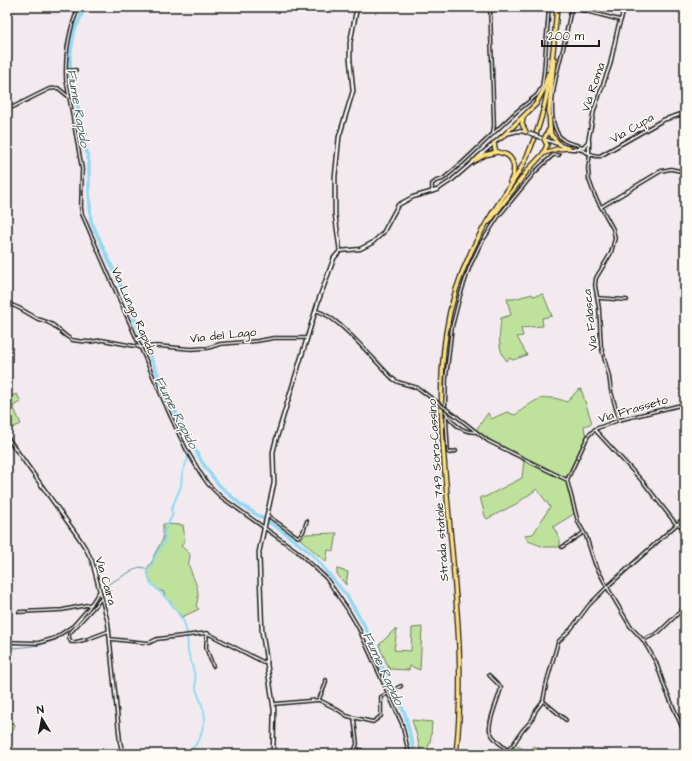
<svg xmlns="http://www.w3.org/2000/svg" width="692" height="761" font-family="'Architects Daughter',sans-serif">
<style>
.green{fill:#bee19b;stroke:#6d7e5c}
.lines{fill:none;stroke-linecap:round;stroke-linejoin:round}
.stream{stroke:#638d9e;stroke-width:1}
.canal{stroke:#92d9f4;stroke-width:2}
.river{stroke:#92d9f4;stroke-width:3.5}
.minor-casing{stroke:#1c1c1c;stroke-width:4.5}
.tertiary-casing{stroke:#1c1c1c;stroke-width:5}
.secondary-casing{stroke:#1c1c1c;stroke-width:5.5}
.trunk-casing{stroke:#1c1c1c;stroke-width:6}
.minor{stroke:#fdfcf7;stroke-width:1.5}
.tertiary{stroke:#fdfcf7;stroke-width:2}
.secondary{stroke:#fdfcf7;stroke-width:2.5}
.trunk{stroke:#fde080;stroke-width:3.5}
.minor-bridge-casing{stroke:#1c1c1c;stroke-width:4.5;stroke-linecap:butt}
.tertiary-bridge-casing{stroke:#1c1c1c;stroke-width:5;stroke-linecap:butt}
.minor-bridge{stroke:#fdfcf7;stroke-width:1.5}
.tertiary-bridge{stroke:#fdfcf7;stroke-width:2}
.labels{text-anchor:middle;stroke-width:3;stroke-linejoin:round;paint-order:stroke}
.street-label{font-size:12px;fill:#1c1c1c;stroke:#fdfcf7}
.water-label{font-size:13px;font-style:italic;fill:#455e68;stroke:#fdfcf7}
</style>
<rect width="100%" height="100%" fill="#f2eaef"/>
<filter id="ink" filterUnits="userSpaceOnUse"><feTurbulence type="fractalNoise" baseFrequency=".025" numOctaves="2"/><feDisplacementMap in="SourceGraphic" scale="8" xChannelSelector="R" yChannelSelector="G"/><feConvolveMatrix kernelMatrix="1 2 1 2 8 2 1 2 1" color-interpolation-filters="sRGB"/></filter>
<g filter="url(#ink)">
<g class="green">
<path d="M532 294 533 296 543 294 552 316 542 318 543 326 521 328 523 336 517 337 527 355 513 360 509 358 507 361C496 349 500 332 501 318L511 315 507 299H514Z"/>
<path d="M581 389 592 423 584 426 585 433 588 434 567 478H565C535 464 503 450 476 430L488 413 491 419 507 412 515 415C534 401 542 392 567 402L578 390Z"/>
<polygon points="17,394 21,402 13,406 21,424 7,430 7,398"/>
<polygon points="524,460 566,480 574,514 553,527 560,539 560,547 544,547 528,541 525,535 533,534 550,507 537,489 516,504 487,519 485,516 480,497 485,497 522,478"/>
<path d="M163 524 183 525 185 540 181 546C184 549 190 552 190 556 190 559 188 562 189 565 193 581 202 588 196 606L199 609 182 617 165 597 164 592C152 589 149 580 147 569L153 560 154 555 163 539Z"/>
<polygon points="337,533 334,551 328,550 326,562 300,539 306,534"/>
<polygon points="337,569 348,572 346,585 337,574"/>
<polygon points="422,627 420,670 410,666 409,670 389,669 379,645 394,630 397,630 394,650 411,651 412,628"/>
<polygon points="7,715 15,725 7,746"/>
<path d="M412 720 432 722C431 733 432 746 423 754H421L417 736Z"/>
<polygon points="516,745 530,753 534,746 543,750 542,754 513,754 510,753 509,751"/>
</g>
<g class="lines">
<g class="stream">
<polyline points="7,646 15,648 41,645 58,639 80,621 110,583 139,567 145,568 147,571"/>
<polyline points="7,654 8,651"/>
</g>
<polyline class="canal" points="189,754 200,738 205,718 204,711 196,689 195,676 188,651 187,632 184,622 171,603 150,582 147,571 153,563 155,556 164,543 165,537 164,532 173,514 171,510 181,486 182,474 188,458 191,442"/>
<polyline class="river" points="85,7 74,32 70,57 71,80 76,99 89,163 89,192 91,221 119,282 162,384 169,395 178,418 203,464 218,484 240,504 281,530 312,554 347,596 363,623 380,659 384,672 405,714 415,754"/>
<defs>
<g id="minor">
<path d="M79 7C68 31 65 53 66 79L82 169 81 207 82 214 170 415 186 449 201 474 208 484 221 497 297 551 326 578 348 610 358 627 402 724 409 754"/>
<polyline points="490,7 494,125 493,133"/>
<polyline points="66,71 76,70"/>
<polyline points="7,110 49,89 58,88 69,97"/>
<path d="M583 147C576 143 567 145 561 138 543 118 557 72 563 49 566 36 568 23 571 10L574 8 620 20"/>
<polyline points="590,154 588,168 589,180 595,196 613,229 615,238 611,253 596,278 595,285 599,308 601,346 609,376 611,391 619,420"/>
<polyline points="432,192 432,184 436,181 443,179 463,162 516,112 537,95 542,87 544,71 549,7"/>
<polyline points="601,207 661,171 671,169 685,172"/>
<polyline points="598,298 627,300"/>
<polyline points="7,303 19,308 38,319 47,322 53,325 66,336 72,340 79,341 89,342 102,340 140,347 158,346 191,349 208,348 220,344 257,341 274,338 306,338"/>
<path d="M316 311C337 314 376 363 393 379L398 382 418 388 430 397"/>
<polyline points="447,415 446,417 448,452 450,453 456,451"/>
<polyline points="456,416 488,441 567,480 578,522 586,536 595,564 607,587 589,605 571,629 558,642 547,681 543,701 536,710 532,720 522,731 513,745 503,754"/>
<polyline points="595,430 644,483 676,524 685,527"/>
<path d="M476 432C462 433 451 422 445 411L446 379 452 327 460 296 470 266 480 245 498 217 534 173 553 155H559"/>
<polyline points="567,480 588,436 595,429 619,420 685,404"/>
<polyline points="268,516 298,537 303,532 307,521"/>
<polyline points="685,517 607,587 630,626 643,640 656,662 665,688 685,734"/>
<polyline points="562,547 583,533"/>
<polyline points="101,599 69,634 69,638 71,642 76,642 88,639 109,631"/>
<polyline points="19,612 62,610 92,604"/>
<polyline points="207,633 206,648 213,666"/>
<polyline points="110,639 149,643 157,639 207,633 263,662 267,662"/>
<polyline points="643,640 658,633 685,607"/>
<polyline points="7,642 38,643 55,638 74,625 88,609 99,592"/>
<path d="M489 675 500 686 501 688C499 697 487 724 490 731 492 739 502 745 507 750"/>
<path d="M319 700C320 694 327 685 326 680"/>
<polyline points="543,701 566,720"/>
<polyline points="274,704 319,700 335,708 347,716 373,722 381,716 381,697 401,686"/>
<polyline points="355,749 361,750 362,754"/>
<polyline points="601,752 603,754"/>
<polyline points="353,754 357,744 354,718"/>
</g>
<g id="tertiary">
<polyline points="506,134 518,131 526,132"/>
<polyline points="544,139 571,149 577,149 583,147 588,142 594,110 610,65 618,28 625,7"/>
<path d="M578 149C586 150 591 157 600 156L663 120 685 113"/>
<polyline points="589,153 589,140"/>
<polyline points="477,158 501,137"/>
<polyline points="340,251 360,249 372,243 383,233 398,205 413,197 437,190 452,180 474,161"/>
<polyline points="7,437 79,538 86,549 92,561 108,623 120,742 123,754"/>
</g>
<polyline id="secondary" points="273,754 274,710 262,631 259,552 274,483 273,452 276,440 319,299 334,258 340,251 335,214 335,177 339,137 353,91 350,59 350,43 357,7"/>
<g id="trunk">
<polyline points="523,118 522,124 526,132"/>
<polyline points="550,128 551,135 559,144"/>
<polyline points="501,138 536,104 544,89 548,74"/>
<path d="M494 143 495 150C498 153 503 153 507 155 516 161 515 174 510 182"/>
<polyline points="544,153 557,149 569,148"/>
<polyline points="474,161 485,155 497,152"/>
<polyline points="489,222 528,170 543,154 547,145 544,139 550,128 549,110 554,59"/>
<path d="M456 754C466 668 454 581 447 495 442 441 438 387 446 333 452 291 468 253 490 217 504 194 521 173 531 147 550 103 553 55 557 7"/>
</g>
</defs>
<use href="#minor" class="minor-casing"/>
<use href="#tertiary" class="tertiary-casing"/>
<use href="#secondary" class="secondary-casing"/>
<use href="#trunk" class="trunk-casing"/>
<use href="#minor" class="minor"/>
<use href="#tertiary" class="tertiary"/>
<use href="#secondary" class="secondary"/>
<use href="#trunk" class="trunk"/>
<defs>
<polyline id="minor-bridge" points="430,397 456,416"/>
<polyline id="tertiary-bridge" points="529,133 541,138"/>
</defs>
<use href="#minor-bridge" class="minor-bridge-casing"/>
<use href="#tertiary-bridge" class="tertiary-bridge-casing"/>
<use href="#minor-bridge" class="minor-bridge"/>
<use href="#tertiary-bridge" class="tertiary-bridge"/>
</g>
</g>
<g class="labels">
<g class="street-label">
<text transform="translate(593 87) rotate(-71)" y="4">Via Roma</text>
<text transform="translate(632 128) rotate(-30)" y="4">Via Cupa</text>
<text transform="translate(134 311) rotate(66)" y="4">Via Lungo Rapido</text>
<text transform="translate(590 320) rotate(-96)" y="4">Via Falasca</text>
<text transform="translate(223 335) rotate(-6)" y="4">Via del Lago</text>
<text transform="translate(633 409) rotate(-16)" y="4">Via Frasseto</text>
<text transform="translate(438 490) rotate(-94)" y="4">Strada statale 749 Sora-Cassino</text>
<text transform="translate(106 581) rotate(74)" y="4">Via Caira</text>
</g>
<g class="water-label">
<text transform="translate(79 108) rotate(80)" y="5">Fiume Rapido</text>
<text transform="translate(177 412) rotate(63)" y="5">Fiume Rapido</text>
<text transform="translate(384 668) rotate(65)" y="5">Fiume Rapido</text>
</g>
</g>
<rect width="692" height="761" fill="none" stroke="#fdfcf7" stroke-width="24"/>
<rect x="12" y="12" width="668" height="737" fill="none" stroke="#1c1c1c" stroke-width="1.5" filter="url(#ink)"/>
<g transform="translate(42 719) rotate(350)" stroke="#fdfcf7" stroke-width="3" paint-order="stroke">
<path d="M0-3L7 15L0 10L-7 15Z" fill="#1c1c1c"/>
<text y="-6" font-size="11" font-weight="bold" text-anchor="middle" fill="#1c1c1c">N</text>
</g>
<path d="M542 40v6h57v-6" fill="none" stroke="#1c1c1c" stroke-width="2"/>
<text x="548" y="40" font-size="12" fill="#1c1c1c" stroke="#fdfcf7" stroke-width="3" paint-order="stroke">200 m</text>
</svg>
